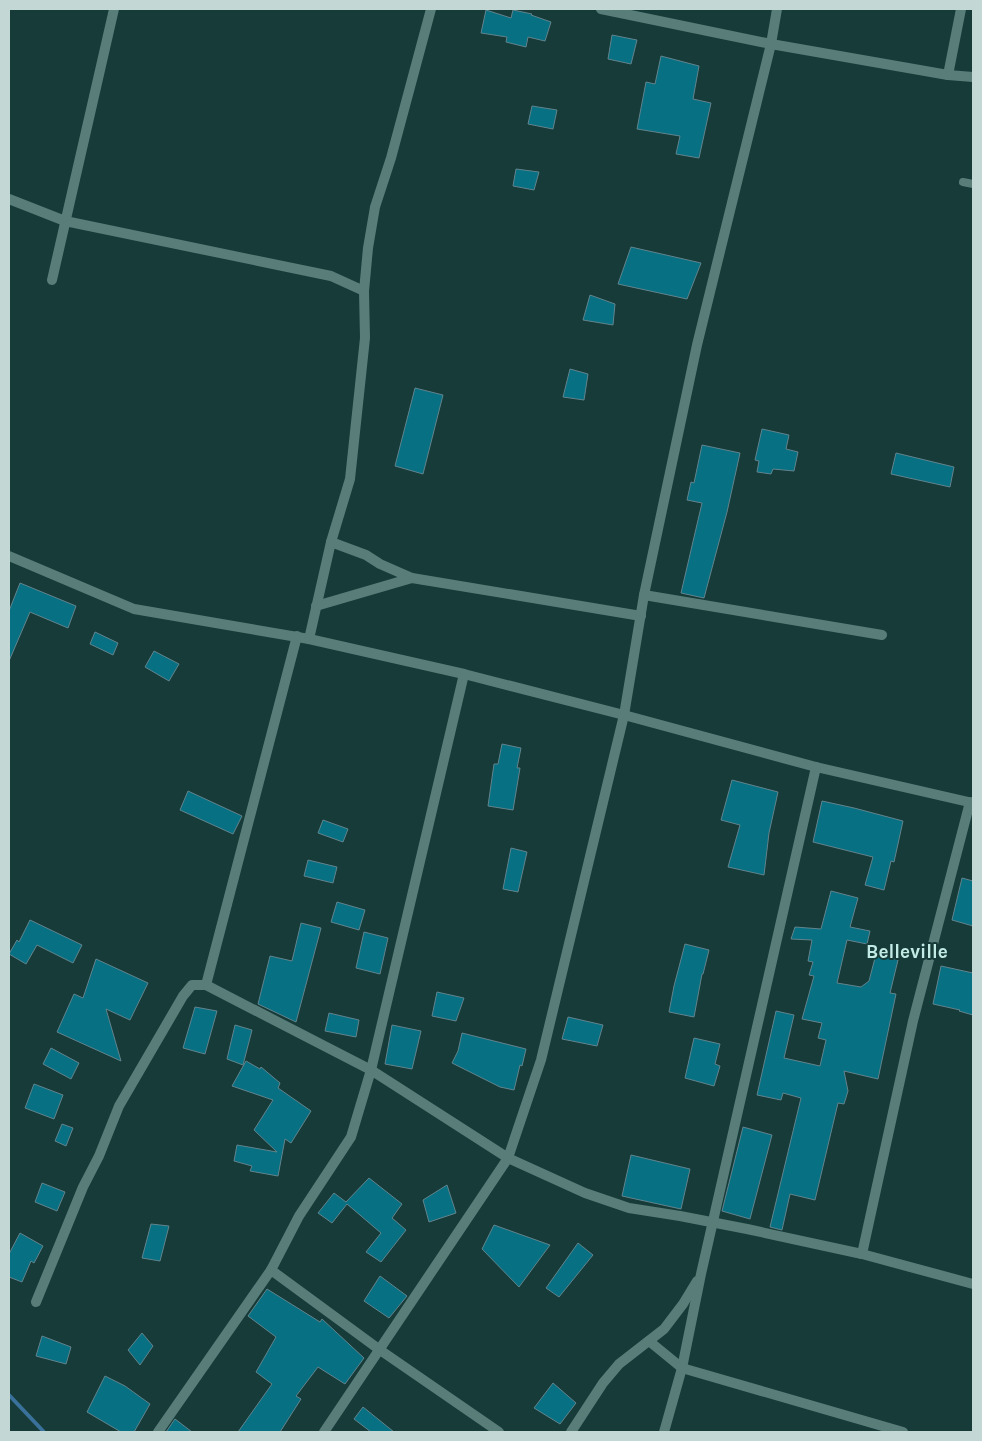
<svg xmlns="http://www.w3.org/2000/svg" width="982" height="1441" font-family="Karla,sans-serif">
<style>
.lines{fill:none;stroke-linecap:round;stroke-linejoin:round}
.stream{stroke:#39719a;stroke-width:4}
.building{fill:#077083;stroke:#61848d}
.lane{stroke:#597e7a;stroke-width:8}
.street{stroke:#597e7a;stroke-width:10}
.labels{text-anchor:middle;stroke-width:4;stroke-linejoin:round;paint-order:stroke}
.neighbourhood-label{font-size:19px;font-weight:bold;fill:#c3ebe6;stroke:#173b38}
</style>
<rect width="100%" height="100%" fill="#173b38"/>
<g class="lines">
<polyline class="stream" points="9,1395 44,1432"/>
</g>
<g class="building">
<polygon points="486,10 511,18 513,10 532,14 531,15 551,22 545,41 528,37 526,47 506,42 507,37 481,33"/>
<polygon points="612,35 637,40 631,64 608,59"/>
<polygon points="661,56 699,66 693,99 711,103 699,158 676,154 680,136 637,129 646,82 655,84"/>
<polygon points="532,106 557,110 553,129 528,124"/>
<polygon points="516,169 539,172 534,190 513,186"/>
<polygon points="631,247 701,263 687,299 618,284"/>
<polygon points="590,295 615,304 613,325 583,320"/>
<polygon points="570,369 588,374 584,400 563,397"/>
<polygon points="415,388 443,395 423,474 395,466"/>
<polygon points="762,429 789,435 786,449 798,452 794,471 773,469 771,474 757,472 759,461 755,460"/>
<polygon points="702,445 740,453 727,512 704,598 681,593 702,503 687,500 691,482 694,483"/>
<polygon points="896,453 954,467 950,487 891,474"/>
<polygon points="20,583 76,606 68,628 30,612 9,661 9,611"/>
<polygon points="95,632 118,643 113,655 90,644"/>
<polygon points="154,651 179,664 169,681 145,667"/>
<polygon points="502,744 521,748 517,768 520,768 513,810 488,806 494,764 498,764"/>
<polygon points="732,780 778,792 769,833 764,875 728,867 740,825 721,820"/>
<polygon points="188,791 242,816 233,834 180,810"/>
<polygon points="822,801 854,808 903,821 894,862 891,861 884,890 865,885 873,857 813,842"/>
<polygon points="323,820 348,829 343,842 318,833"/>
<polygon points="511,848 527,852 518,892 503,889"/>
<polygon points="308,860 337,867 333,883 304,876"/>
<polygon points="962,878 973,881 973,926 952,920"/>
<polygon points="831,891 858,898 850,927 870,931 867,944 847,940 837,983 861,987 869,981 876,954 898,960 890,993 896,994 878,1079 844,1071 848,1091 844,1104 838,1103 815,1200 790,1194 782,1230 770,1227 801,1098 783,1093 781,1100 757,1095 776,1011 794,1015 784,1058 820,1066 826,1040 818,1038 822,1023 802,1019 814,976 809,975 813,962 808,961 812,940 791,939 795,927 821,929"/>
<polygon points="337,902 365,910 359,930 331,922"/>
<polygon points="30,920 82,945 73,963 37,945 26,964 9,954 17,940 19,942"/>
<polygon points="301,923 321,928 296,1022 258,1004 270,956 292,961"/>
<polygon points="364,932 388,938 380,974 356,968"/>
<polygon points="685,944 709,950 703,974 702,974 694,1017 669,1012 674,986"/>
<polygon points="96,959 148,983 130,1020 106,1009 121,1061 57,1032 74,994 83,998"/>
<polygon points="941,966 973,973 973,1015 959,1011 960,1010 933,1004"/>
<polygon points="437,992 464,998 456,1021 432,1016"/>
<polygon points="195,1007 217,1011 205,1054 183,1048"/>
<polygon points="329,1013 359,1020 356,1037 325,1031"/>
<polygon points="568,1017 603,1025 597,1046 562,1039"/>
<polygon points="235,1025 252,1030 243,1065 227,1059"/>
<polygon points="392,1025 421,1031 412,1069 385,1064"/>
<polygon points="462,1033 526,1049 522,1066 520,1065 514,1090 500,1087 452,1063 458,1051"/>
<polygon points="694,1038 720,1044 715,1064 720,1066 714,1086 685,1078"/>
<polygon points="51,1048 79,1063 71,1079 43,1064"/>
<polygon points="246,1061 260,1069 261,1067 280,1083 278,1088 311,1111 291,1143 285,1139 278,1176 250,1171 252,1166 234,1161 237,1145 277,1152 254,1130 273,1100 232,1086"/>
<polygon points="34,1084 63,1095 54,1119 25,1108"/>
<polygon points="62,1124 73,1128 66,1146 55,1141"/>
<polygon points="743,1127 772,1135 750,1219 722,1211"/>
<polygon points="631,1155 690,1169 681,1209 622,1196"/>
<polygon points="369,1178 402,1204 392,1218 406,1230 381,1262 366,1252 381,1233 347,1204 332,1223 318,1213 334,1193 346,1202"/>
<polygon points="42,1183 65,1192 57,1211 35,1202"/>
<polygon points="447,1185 456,1213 429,1222 423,1200"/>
<polygon points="151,1224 169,1226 160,1261 142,1258"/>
<polygon points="494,1225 550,1245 519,1287 482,1249"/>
<polygon points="20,1233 43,1246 34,1263 31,1261 22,1282 9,1277 9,1254"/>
<polygon points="578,1243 593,1255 559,1297 546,1288"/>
<polygon points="380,1276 407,1296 389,1318 364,1301"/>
<polygon points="267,1289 320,1322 322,1319 364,1358 345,1384 318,1367 296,1396 301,1399 280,1432 238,1432 272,1384 256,1372 276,1337 248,1316"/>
<polygon points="142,1333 153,1346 140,1365 128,1350"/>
<polygon points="42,1336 71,1347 66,1364 36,1356"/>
<polygon points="105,1376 125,1386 150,1404 134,1432 121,1432 87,1412"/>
<polygon points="553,1383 576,1403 560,1424 534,1408"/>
<polygon points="363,1407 394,1432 371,1432 354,1419"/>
<polygon points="175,1419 192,1432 166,1432"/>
</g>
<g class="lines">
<polyline class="lane" points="963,182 973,184"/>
<g class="street">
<polyline points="601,9 771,44 948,75 973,77"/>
<polyline points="948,75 961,9"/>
<polyline points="9,199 65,221 331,276 364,291"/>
<polyline points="52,280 114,9"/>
<polyline points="331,542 366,555 380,564 412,578"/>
<polyline points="9,556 134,609 309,639 464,674 624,715 816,767 973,803"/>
<polyline points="644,595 882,635"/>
<polyline points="316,606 412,578 641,616"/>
<polyline points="309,639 331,542 350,479 365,338 364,291 368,248 375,207 391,158 431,9"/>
<polyline points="206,985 297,636"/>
<polyline points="862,1254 913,1021 970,802"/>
<polyline points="271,1270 299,1216 351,1137 371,1070 464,674"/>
<polyline points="36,1302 83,1187 99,1156 119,1106 183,996 192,985 206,985 371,1070 508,1158 585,1193 629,1208 680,1216 747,1229 862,1254 973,1284"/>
<polyline points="649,1341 682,1368 903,1432"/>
<polyline points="158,1432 271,1270 380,1350 499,1432"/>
<polyline points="324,1432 508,1158 541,1060 624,715 644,595 697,345 771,44 777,9"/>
<polyline points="571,1432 603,1383 619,1364 664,1329 683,1304 697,1281"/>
<polyline points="664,1432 682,1368 701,1274 816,767"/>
</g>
</g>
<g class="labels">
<g class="neighbourhood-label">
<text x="907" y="958">Belleville</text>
</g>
</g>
<rect width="982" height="1441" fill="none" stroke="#c3d7d5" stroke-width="20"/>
</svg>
